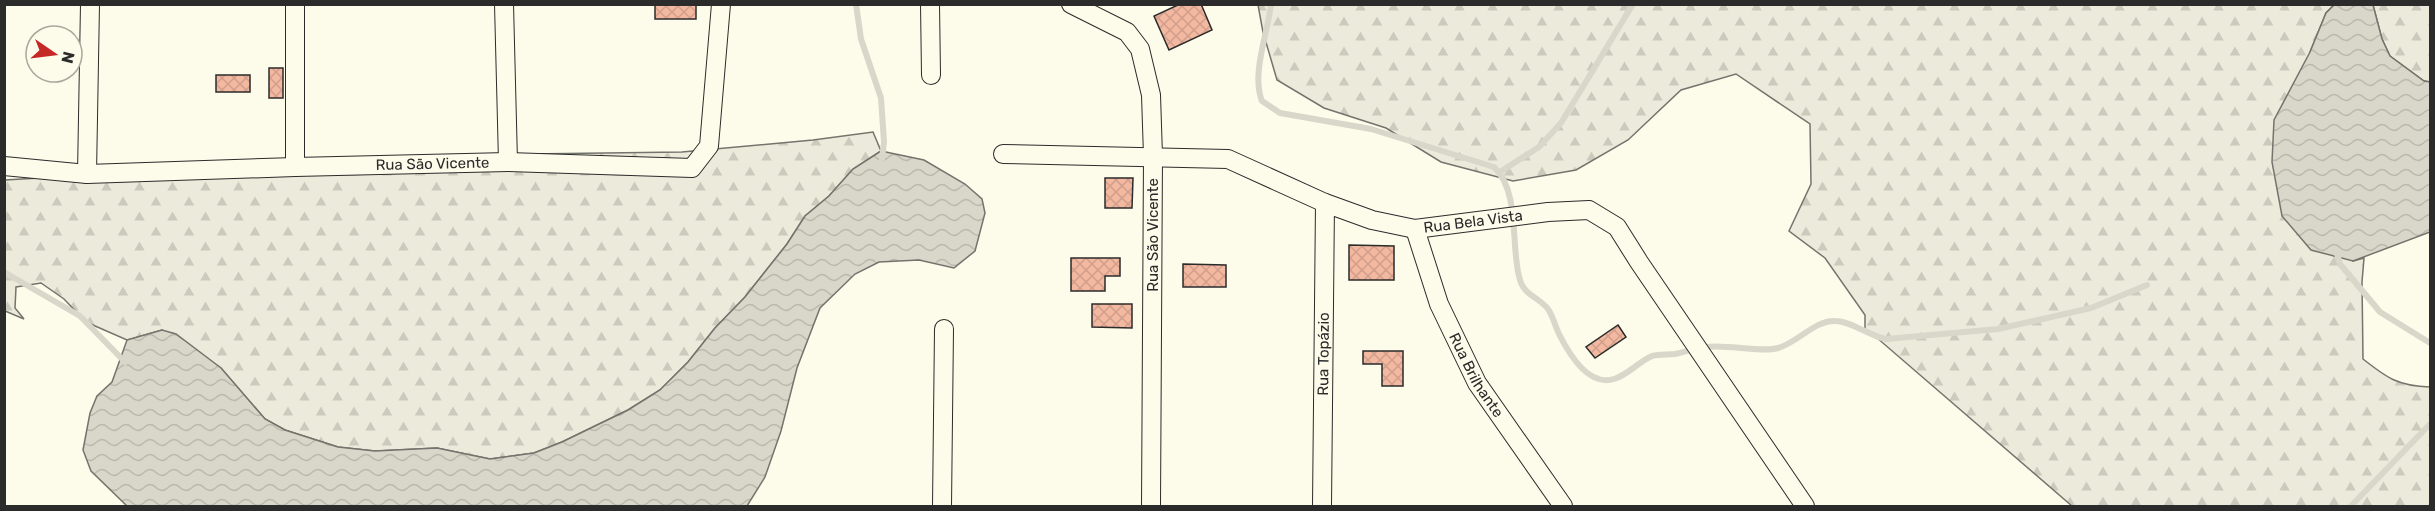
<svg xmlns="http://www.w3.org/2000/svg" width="2435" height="511" font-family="Rubik,sans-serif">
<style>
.forest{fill:url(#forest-firs);stroke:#74746e;stroke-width:1.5}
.water{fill:url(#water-waves);stroke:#74746e;stroke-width:1.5}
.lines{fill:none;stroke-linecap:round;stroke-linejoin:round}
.stream{stroke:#d8d7c9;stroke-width:6}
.building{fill:url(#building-cross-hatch);stroke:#2b2b2b;stroke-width:1.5}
.minor-casing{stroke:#2b2b2b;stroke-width:20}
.minor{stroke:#fdfbea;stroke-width:18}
.labels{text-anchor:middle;stroke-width:4.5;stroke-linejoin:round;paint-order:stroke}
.street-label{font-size:15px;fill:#2b2b2b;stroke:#fdfbea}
</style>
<defs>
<pattern id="forest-firs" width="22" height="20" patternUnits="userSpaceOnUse" patternTransform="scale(1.5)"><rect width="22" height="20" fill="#ecebdb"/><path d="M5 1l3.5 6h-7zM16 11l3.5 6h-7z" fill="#cbcabc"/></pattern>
<pattern id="water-waves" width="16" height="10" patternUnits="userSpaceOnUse" patternTransform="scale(1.5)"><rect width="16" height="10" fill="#d8d7c9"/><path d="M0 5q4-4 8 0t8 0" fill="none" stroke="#bab9ad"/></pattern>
<pattern id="building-cross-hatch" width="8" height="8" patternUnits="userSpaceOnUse" patternTransform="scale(1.5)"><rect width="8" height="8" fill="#f2b8a0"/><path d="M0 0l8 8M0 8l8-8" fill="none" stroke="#d09e8a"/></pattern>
</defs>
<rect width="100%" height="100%" fill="#fdfbea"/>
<g class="forest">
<path d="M1258 5H2334L2326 13 2310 52 2353 261 2364 258 2362 282 2363 359C2387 378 2398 386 2430 387V506H2072L1876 337 1865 331V315L1825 258 1789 231 1811 184 1810 124 1736 74 1681 90 1628 140 1576 170 1513 181 1441 162 1386 128 1324 108 1277 80 1263 32Z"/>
<polygon points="2373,5 2430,5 2430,82 2424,81 2390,56 2382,39"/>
<polygon points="873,132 881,151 853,169 829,196 805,216 787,244 745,297 715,328 688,362 660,390 628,410 562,442 534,453 490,459 437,448 375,451 338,447 285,430 265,419 221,368 162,330 127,340 86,322 64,299 41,283 16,287 15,308 24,319 5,311 5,180 438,155 682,152 813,140"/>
</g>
<g class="water">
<polygon points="2334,5 2373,5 2382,39 2390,56 2424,81 2430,82 2430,232 2353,261 2311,250 2282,216 2272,162 2274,120 2310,52 2326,13"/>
<polygon points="881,151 924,160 965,184 982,199 985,213 975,251 954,268 919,260 879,262 855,274 820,308 797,368 781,431 765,477 747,506 127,506 91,471 83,450 90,413 97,396 112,382 127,340 162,330 176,334 221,368 265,419 285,430 338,447 375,451 437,448 490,459 534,453 562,442 628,410 660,390 688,362 715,328 745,297 787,244 805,216 829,196 853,169"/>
</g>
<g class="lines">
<g class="stream">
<polyline points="856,4 861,39 881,98 884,142 882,159"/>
<path d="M1271 4C1268 33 1251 74 1262 101L1280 113 1371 129 1494 167C1521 192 1510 249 1520 280 1524 295 1540 298 1548 309 1553 316 1555 326 1559 334 1569 354 1588 387 1614 379 1628 375 1638 362 1652 356 1660 354 1667 355 1675 354 1685 352 1695 348 1706 347 1728 344 1760 353 1778 348 1797 343 1815 320 1835 321 1851 321 1870 336 1886 339L1998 329 2091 308 2147 285"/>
<polyline points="1500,172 1539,147 1561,123 1633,4"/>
<polyline points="2336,250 2340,264 2380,312 2430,343"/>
<polyline points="4,272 80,316 125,362"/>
<polyline points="2351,506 2430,424"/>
</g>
</g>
<g class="building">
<rect x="655" y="4" width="41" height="15"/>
<polygon points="1180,4 1201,4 1212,30 1169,50 1154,16"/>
<rect x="269" y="68" width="14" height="30"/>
<rect x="216" y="75" width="34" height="17"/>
<polygon points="1105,178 1133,178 1132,208 1105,208"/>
<polygon points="1349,245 1394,246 1394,280 1349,280"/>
<polygon points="1071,258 1120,258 1120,276 1105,276 1105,291 1071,291"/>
<polygon points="1183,264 1226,265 1226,287 1183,287"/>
<polygon points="1092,304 1132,304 1132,328 1092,327"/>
<polygon points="1618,325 1626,337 1595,358 1586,347"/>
<polygon points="1363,351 1403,351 1403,386 1382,386 1382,364 1363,364"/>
</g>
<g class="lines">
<defs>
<g id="minor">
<polyline points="295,4 295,167"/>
<polyline points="504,4 508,162"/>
<polyline points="930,4 931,75"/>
<polyline points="1071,4 1127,32 1140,49 1151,95 1153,156 1151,506"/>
<path id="s1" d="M1003 154 1228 159 1325 203 1372 220 1415 229 1548 212 1589 210 1617 227 1639 262 1805 506"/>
<path id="s2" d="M4 166 87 174 295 167 508 162 692 168 709 146 721 4"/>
<polyline points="87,174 90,4"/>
<path id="s3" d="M1415 229 1439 304 1477 383 1563 506"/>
<polyline points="942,506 944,329"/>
<path id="s4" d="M1322 506 1325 203"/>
</g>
</defs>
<use href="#minor" class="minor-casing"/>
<use href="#minor" class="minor"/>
</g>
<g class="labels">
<g class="street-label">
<text dy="5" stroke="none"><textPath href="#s2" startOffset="429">Rua São Vicente</textPath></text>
<text dy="5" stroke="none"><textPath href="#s1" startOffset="484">Rua Bela Vista</textPath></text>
<text transform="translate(1153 235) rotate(-90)" y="5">Rua São Vicente</text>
<text dy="5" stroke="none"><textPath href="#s4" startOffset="152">Rua Topázio</textPath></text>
<text dy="5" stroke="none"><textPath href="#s3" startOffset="159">Rua Brilhante</textPath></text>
</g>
</g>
<rect width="2435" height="511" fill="none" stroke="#2b2b2b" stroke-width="12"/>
<g transform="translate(54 54) rotate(104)"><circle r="28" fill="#fdfbea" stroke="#a9a89e" stroke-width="1.5"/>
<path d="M0-4.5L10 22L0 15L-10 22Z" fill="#c62828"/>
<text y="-9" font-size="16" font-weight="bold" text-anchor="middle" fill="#2b2b2b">N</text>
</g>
</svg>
